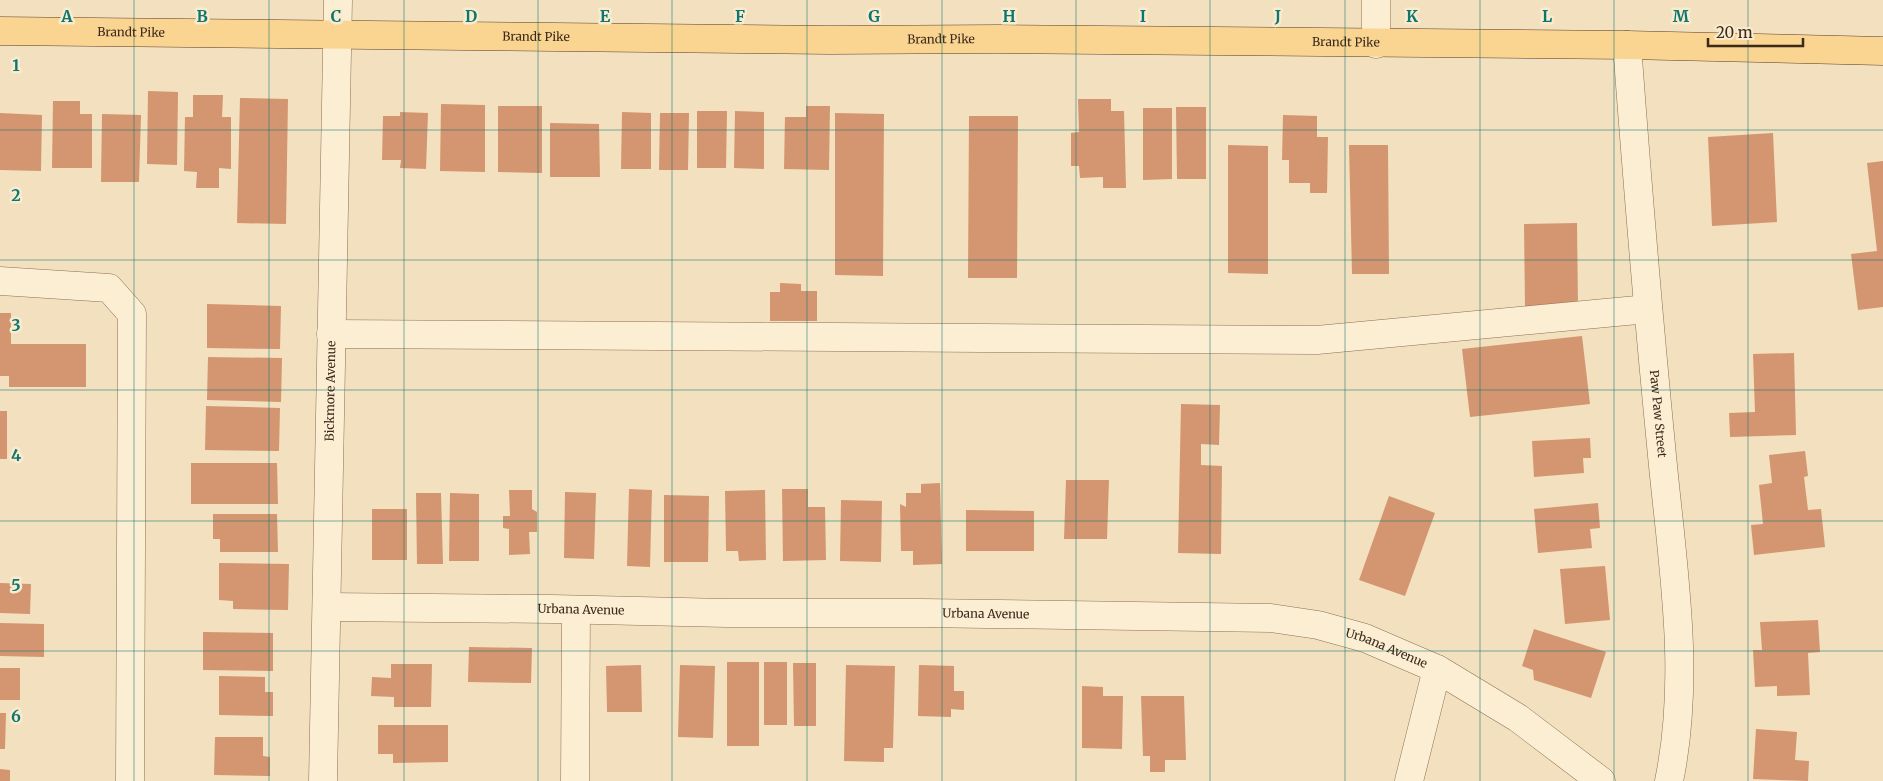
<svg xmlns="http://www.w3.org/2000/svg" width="1883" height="781" font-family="Merriweather,serif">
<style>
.building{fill:#d49571}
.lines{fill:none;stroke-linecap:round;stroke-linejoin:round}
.minor-casing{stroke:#8d7055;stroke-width:29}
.major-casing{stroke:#5a3e2a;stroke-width:29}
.minor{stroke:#fceed3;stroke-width:28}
.major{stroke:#fad592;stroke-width:28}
.grid{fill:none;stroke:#0f766e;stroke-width:1;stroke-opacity:0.55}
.labels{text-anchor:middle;stroke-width:5;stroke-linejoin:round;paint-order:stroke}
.street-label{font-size:12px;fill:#3b291b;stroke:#f9ebcf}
.grid-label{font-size:16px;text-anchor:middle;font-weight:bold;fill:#0f766e;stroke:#f9ebcf;stroke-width:5;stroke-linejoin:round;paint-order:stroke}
</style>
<rect width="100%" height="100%" fill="#f2e0bf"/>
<g class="building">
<polygon points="148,91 178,92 177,165 147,164"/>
<polygon points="193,95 223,95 222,117 231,117 231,169 219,168 219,188 196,188 197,172 184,171 185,117 193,117"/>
<polygon points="240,98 288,99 286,224 237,223"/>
<polygon points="1078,99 1111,99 1111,111 1124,111 1126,188 1103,188 1103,177 1080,178 1079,166 1071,166 1071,133 1079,132"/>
<polygon points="53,101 80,101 80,114 92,114 92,168 52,168"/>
<polygon points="441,104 485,105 485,172 440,171"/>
<polygon points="498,106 542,106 542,173 498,172"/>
<polygon points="806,106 830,106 829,170 784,169 785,117 806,117"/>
<polygon points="1176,107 1206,107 1206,179 1177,179"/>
<polygon points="1143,108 1172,108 1172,179 1143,180"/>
<polygon points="697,111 727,111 726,168 697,168"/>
<polygon points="735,111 764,112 764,169 734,168"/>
<polygon points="400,112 428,113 426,169 400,168 401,160 382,160 383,116 400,116"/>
<polygon points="622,112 651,113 651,169 621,169"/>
<polygon points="0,113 42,115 41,171 0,170"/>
<polygon points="660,113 689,113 688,170 659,170"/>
<polygon points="835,113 884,114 883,276 835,275"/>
<polygon points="102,114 141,115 139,182 101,182"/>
<polygon points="1283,115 1317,116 1317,137 1328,137 1327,193 1310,193 1310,183 1289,183 1289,160 1282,160"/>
<polygon points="969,116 1018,116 1017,278 968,278"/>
<polygon points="550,123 599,124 600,177 550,177"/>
<polygon points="1773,133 1777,222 1712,226 1708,137"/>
<polygon points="1228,145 1268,146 1268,274 1228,273"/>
<polygon points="1349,145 1388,145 1389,274 1352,274"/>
<polygon points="1883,161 1883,307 1858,310 1851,254 1877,251 1867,163"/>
<polygon points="1577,223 1578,306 1525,307 1524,224"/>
<polygon points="780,283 801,284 801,291 817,291 817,321 770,321 770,292 780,292"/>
<polygon points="207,304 281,306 280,349 207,348"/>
<polygon points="0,313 11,313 11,344 86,344 86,387 9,387 9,376 0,376"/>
<polygon points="1582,336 1590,404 1470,417 1462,349"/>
<polygon points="1794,353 1796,435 1730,437 1729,413 1755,412 1753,354"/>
<polygon points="208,357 282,358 281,402 207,400"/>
<polygon points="1181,404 1220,405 1219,445 1201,444 1201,465 1222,466 1221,554 1178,553"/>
<polygon points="206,406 280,408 279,451 205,450"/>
<rect x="0" y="411" width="7" height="48"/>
<polygon points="1590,438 1591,458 1583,458 1584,473 1534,477 1532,441"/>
<polygon points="1805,451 1808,476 1804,477 1808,510 1821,509 1825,547 1754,555 1751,525 1763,524 1759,485 1772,483 1769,455"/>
<polygon points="191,463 277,463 278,504 191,504"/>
<polygon points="1066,480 1109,480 1107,539 1064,539"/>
<polygon points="940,483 942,564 913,565 913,551 901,551 900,504 906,507 906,493 921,493 921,484"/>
<polygon points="629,489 652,490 650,567 627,566"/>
<polygon points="782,489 808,489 808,507 825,507 826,560 783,561"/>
<polygon points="509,490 532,490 532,509 537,512 537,532 529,532 530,554 509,555 509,529 503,528 503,516 510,516"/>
<polygon points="765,490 766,560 739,561 738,551 726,551 725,491"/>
<polygon points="565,492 596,493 594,559 564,558"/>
<polygon points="416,493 441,493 443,564 417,564"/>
<polygon points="450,493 479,494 479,561 449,561"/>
<polygon points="664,495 709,496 708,562 664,562"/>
<polygon points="1389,496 1435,513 1405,596 1359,580"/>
<polygon points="841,500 882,501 881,562 840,561"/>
<polygon points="1598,503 1600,528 1590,529 1592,548 1538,553 1534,509"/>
<rect x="372" y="509" width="35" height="51"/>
<polygon points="966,510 1034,511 1034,551 966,551"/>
<polygon points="213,514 277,514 278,552 220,552 220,539 213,539"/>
<polygon points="219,563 289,564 288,610 233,609 233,601 219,600"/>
<polygon points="1605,566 1610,620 1565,624 1560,569"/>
<polygon points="0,583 31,584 30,614 0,613"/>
<polygon points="1818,620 1820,652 1808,653 1810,695 1777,696 1777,686 1755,687 1753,650 1762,650 1760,622"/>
<polygon points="0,623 44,624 44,657 0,656"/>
<polygon points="1534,629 1606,652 1591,698 1534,680 1533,670 1522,666"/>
<polygon points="203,632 273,633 273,671 203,670"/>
<polygon points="469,647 532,648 531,683 468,682"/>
<rect x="727" y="662" width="32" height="84"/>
<rect x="764" y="662" width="23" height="63"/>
<polygon points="793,663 816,663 816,726 794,726"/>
<polygon points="391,664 432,664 431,707 394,707 394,697 371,696 372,677 391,678"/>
<polygon points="641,665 642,712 607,712 606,666"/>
<polygon points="680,665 715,666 713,738 678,737"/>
<polygon points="846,665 895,666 893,748 884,748 884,762 844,761"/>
<polygon points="919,665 954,666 954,691 964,691 964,710 951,709 951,717 918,716"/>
<rect x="0" y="668" width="20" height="32"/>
<polygon points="219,676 265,677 265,692 273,692 273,716 219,715"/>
<polygon points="1082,686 1103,687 1103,696 1123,696 1122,749 1082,748"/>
<polygon points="1141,696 1184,696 1186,760 1165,760 1165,772 1150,772 1150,756 1143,756"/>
<polygon points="0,713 6,713 5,749 0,749"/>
<polygon points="378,725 448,725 448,762 393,763 393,754 378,754"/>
<polygon points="1756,729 1797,732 1795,760 1809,761 1808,781 1753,779"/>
<polygon points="215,737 263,737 263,756 270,757 270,776 214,775"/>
<polygon points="0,769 10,770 10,781 0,781"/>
</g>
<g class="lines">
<defs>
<g id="minor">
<polyline points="1376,0 1376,44"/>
<path id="s1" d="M1627 45C1637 179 1648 312 1661 445 1671 556 1692 671 1669 781"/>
<polyline points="0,281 109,288 132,314 130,781"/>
<polyline points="331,334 1317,340 1648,309"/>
<path id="s2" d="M327 607 552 609 726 613H922L1271 618 1318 625 1365 638 1437 669 1518 718 1601 781"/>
<path id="s3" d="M323 781 338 0"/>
<polyline points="575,781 576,610"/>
<polyline points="1409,781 1437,669"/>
</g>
<g id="major">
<path id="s4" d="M0 31 830 40 999 39 1627 45 1883 51"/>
</g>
</defs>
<use href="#minor" class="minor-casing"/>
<use href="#major" class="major-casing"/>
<use href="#minor" class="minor"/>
<use href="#major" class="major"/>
</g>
<path class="grid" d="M134 0V781M269 0V781M404 0V781M538 0V781M672 0V781M807 0V781M942 0V781M1076 0V781M1210 0V781M1345 0V781M1480 0V781M1614 0V781M1748 0V781M0 130H1883M0 260H1883M0 390H1883M0 521H1883M0 651H1883"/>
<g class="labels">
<g class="street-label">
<text dy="4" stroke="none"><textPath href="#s4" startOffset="131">Brandt Pike</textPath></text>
<text dy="4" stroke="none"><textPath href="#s4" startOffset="536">Brandt Pike</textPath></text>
<text dy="4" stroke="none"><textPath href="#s4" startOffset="941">Brandt Pike</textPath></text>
<text dy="4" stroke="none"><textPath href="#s4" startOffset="1346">Brandt Pike</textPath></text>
<text dy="4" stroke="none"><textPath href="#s3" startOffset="390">Bickmore Avenue</textPath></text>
<text dy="4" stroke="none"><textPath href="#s1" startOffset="370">Paw Paw Street</textPath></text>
<text dy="4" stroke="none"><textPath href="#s2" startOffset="254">Urbana Avenue</textPath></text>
<text dy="4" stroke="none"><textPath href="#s2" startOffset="659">Urbana Avenue</textPath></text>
<text dy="4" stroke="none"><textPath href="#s2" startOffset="1064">Urbana Avenue</textPath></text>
</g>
</g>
<g class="grid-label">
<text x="67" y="22">A</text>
<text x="202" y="22">B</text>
<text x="336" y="22">C</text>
<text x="471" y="22">D</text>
<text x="605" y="22">E</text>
<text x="740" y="22">F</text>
<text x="874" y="22">G</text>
<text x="1009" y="22">H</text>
<text x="1143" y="22">I</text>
<text x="1278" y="22">J</text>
<text x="1412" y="22">K</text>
<text x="1547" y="22">L</text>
<text x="1681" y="22">M</text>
<text x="16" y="71">1</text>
<text x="16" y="201">2</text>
<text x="16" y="331">3</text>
<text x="16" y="461">4</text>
<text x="16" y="591">5</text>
<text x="16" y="722">6</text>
</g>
<path d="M1708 38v8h95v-8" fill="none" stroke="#3b291b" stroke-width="2.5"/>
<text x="1716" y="38" font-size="15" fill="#3b291b" stroke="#f9ebcf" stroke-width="4" paint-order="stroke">20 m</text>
</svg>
